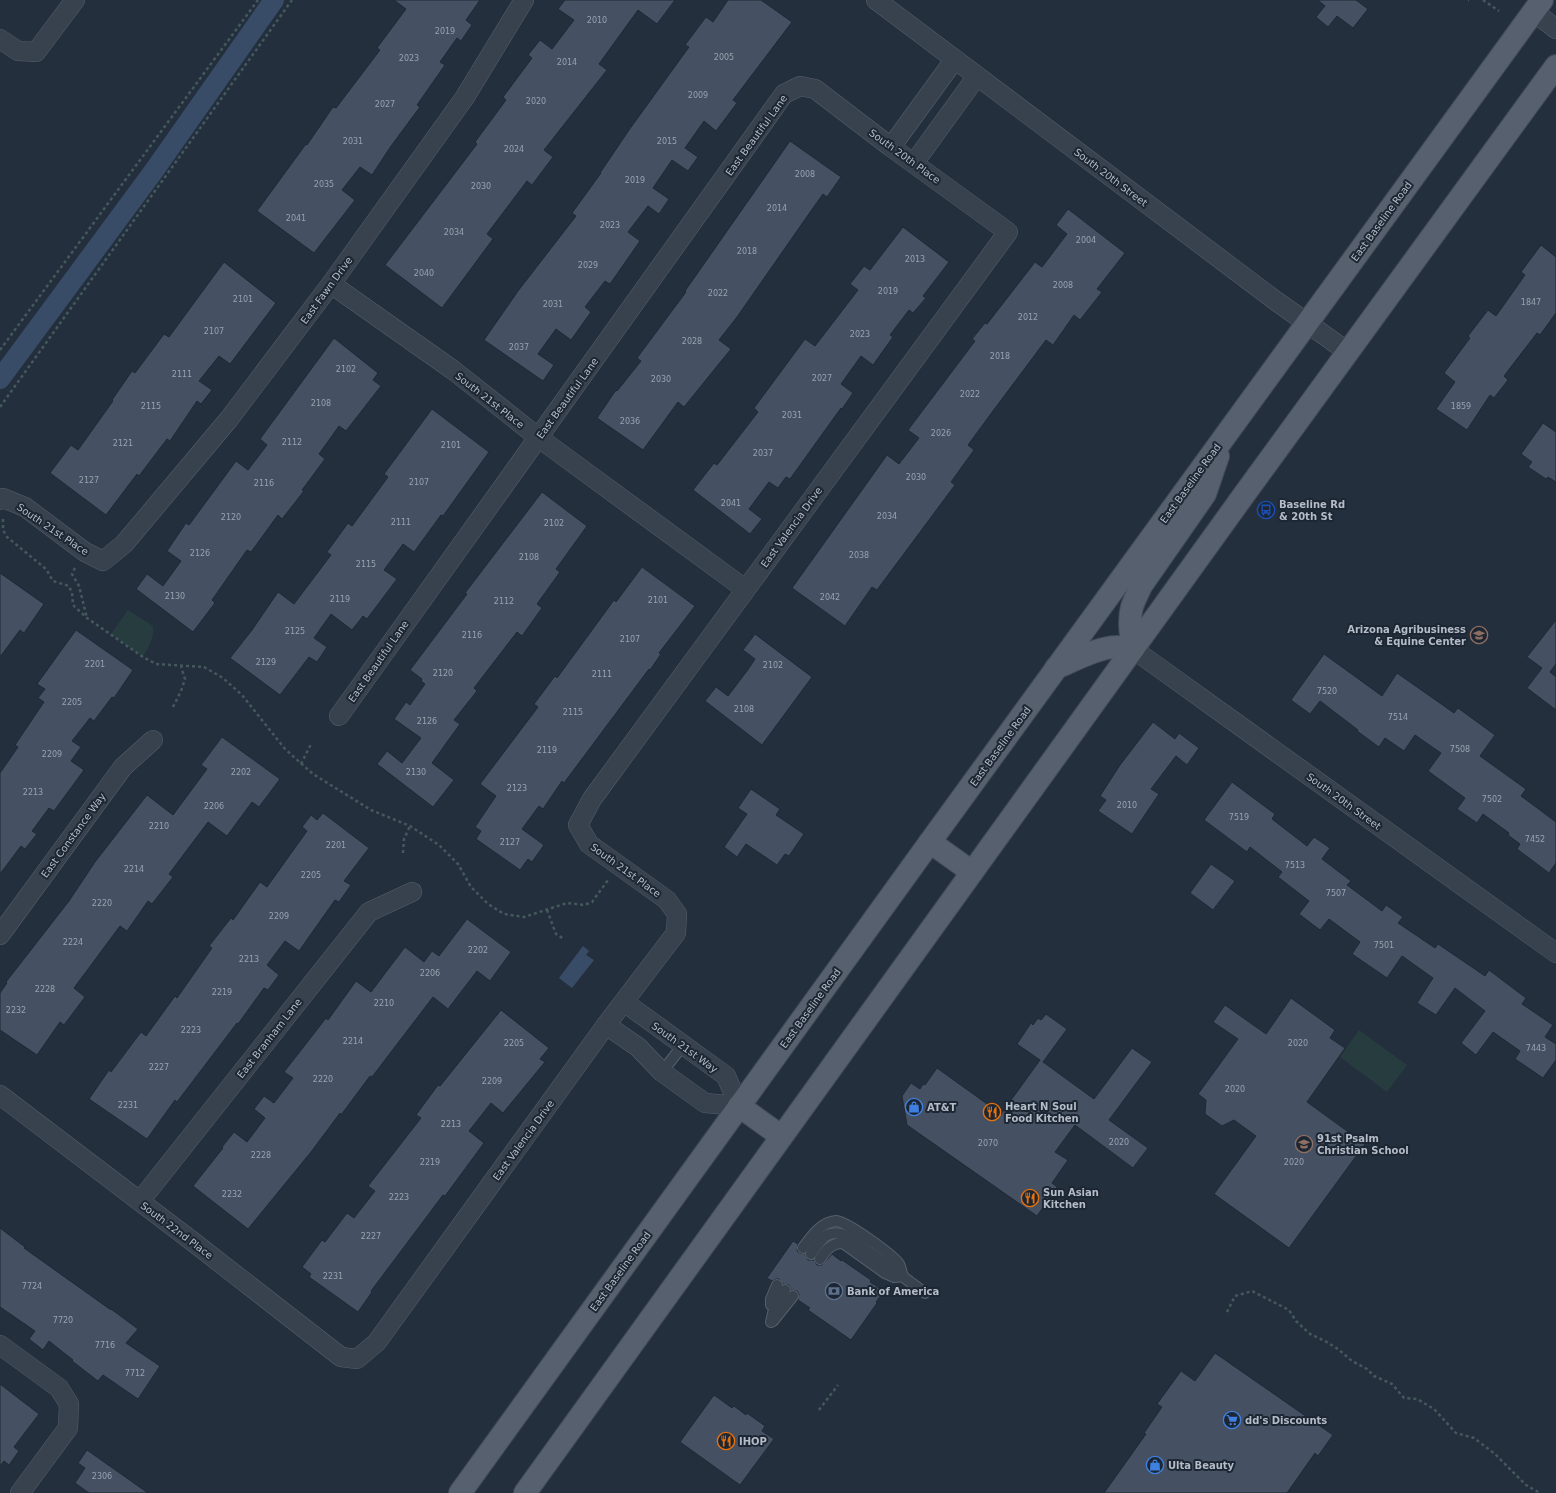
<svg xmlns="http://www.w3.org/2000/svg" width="1556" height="1493" font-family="'DejaVu Sans',sans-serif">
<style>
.green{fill:#263c3f}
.water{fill:#394c67}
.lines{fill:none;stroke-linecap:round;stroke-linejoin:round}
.canal{stroke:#394c67;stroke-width:20}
.building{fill:#455162;stroke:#1f2835}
.service-casing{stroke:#565f6c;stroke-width:12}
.minor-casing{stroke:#565f6c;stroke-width:20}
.primary-casing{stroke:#414a57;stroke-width:24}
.path{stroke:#44595c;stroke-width:2.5;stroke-dasharray:3 3;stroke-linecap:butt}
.service{stroke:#38414e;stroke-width:10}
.minor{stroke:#38414e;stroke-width:19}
.primary{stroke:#56606e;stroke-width:22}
.labels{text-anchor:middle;stroke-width:4;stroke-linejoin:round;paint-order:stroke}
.number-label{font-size:8px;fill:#98a1af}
.street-label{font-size:10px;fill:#b4bcc9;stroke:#1d2633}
.poi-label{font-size:10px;font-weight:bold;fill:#b4bcc9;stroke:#1d2633;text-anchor:start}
</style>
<rect width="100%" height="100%" fill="#242f3e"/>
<g class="green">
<path d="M128 610 153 626C155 637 148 648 143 657L111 634Z"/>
<polygon points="1359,1030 1407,1065 1387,1092 1340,1057"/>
</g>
<polygon class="water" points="583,946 589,951 586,955 594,960 572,988 559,978"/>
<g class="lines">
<polyline class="canal" points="0,379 153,172 274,0"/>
</g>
<g class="building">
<polygon points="394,0 480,0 466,20 472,25 461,41 457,38 440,62 445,65 417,105 420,107 391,146 372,175 360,167 342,190 355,200 314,253 257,211 306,144 307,145 333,107 336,108 380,50 377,48 406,9"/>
<polygon points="565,0 675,0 657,24 638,10 599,64 607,70 544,150 553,157 532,185 527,181 487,234 493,239 442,308 385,265 477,144 475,142 506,100 503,97 532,58 528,55 540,40 552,49 574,20 558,9"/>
<polygon points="728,0 761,0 792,22 733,100 737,103 716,131 704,121 685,148 698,157 688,171 672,160 653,188 669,199 659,214 648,206 628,232 640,241 610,284 605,281 585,307 591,312 571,340 556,329 538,354 554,365 543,381 484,340 518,291 576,216 572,213 601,173 600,173 629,130 689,47 685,45 706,17 713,22"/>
<polygon points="1318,0 1356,0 1368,9 1353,28 1337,16 1328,27 1316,17 1325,6"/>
<polygon points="790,141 841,177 827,197 823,194 813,208 737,317 719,340 731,349 684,407 678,402 643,450 597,418 616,390 617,391 641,361 637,358 686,292 685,291"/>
<polygon points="1068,209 1125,253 1097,289 1102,292 1080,320 1074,315 1053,345 1046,340 990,415 968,445 974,450 951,482 955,485 877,590 872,587 845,626 792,588 887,455 899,464 919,438 908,430 975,341 972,339 985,323 987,324 1035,262 1042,267 1067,234 1056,225"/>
<polygon points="903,227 949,262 923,296 926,298 913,313 909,310 890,335 893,337 873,365 861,356 841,384 853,393 842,409 841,408 790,479 786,477 778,488 769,482 749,509 762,519 750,534 693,490 714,463 717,465 758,412 754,408 805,339 815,346 858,290 850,284 864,266 870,270"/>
<polygon points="1541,245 1556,257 1556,313 1540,335 1537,333 1504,376 1508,380 1494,398 1490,395 1467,430 1436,409 1455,382 1444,373 1470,338 1468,336 1488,310 1496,316 1525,275 1521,272"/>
<polygon points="224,262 276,303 230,364 219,356 199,381 212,390 201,404 197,401 170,441 167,439 139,476 137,474 106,515 50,473 71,445 78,450 113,401 112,400 132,371 135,373 164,334 169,337"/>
<polygon points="334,338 378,373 373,380 381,386 346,431 339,426 319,454 325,459 302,490 304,491 282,519 278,515 251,552 247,550 212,600 215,603 193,632 136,589 147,574 163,586 181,561 167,551 186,523 189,525 236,461 248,470 267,445 260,439"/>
<polygon points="432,409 489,452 443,516 441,515 414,552 403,544 384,570 397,579 367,619 363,616 352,630 331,614 314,638 327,647 317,662 309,657 280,695 230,658 252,630 278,592 294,604 331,555 327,552 348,523 352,526 388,477 384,474"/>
<polygon points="1543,423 1556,432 1556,482 1548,477 1546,479 1528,467 1532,462 1521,454"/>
<polygon points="542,492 587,526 556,569 560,572 537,604 542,608 522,636 517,632 474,688 477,691 454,720 460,724 432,763 454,780 433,807 377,764 387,751 402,763 421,738 394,719 406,702 410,705 425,684 421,681 422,679 410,670 467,594 465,593"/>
<polygon points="642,567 695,606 659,653 661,654 650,670 649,669 564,783 562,781 543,809 539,806 522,829 544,845 532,862 528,859 520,870 476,839 481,831 475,827 496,796 480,784 538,707 534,704 555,676 557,678 614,600 616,602"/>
<polygon points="0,573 44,604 24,633 20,630 0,657"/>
<polygon points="1556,620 1556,664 1550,672 1556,677 1556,710 1527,688 1542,668 1527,657"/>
<polygon points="76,630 133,670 114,698 112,697 94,721 90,718 72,741 81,747 71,761 84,770 54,811 49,808 32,831 37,834 25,849 21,846 0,874 0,773 18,747 15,745 44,702 38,698 45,689 37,684"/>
<polygon points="755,634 812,677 762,745 705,701 716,687 728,696 747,671 755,659 743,650"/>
<polygon points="1324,654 1382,696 1397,673 1454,713 1458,708 1495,735 1480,756 1526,789 1521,796 1556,822 1556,863 1549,873 1517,849 1520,844 1508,835 1509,833 1483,814 1477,823 1457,809 1465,798 1428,771 1441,753 1415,735 1404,751 1385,738 1379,747 1357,731 1358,730 1320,701 1310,714 1291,700"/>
<polygon points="1153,722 1175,739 1179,733 1199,748 1187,765 1176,756 1151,789 1159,794 1132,834 1098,811 1106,800 1100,796 1120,765"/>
<polygon points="222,737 280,779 259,807 252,802 227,836 208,822 169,874 173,877 152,904 148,901 127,931 120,926 74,988 85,997 64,1025 60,1022 37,1055 0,1030 0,993 7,983 6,982 69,901 95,862 147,795 173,815 207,769 201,765"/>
<polygon points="1232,782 1275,814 1272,819 1307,846 1314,837 1330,848 1322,859 1351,881 1347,885 1382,911 1386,905 1403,917 1398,923 1435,948 1438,944 1485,976 1489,970 1526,998 1522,1004 1553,1025 1545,1037 1556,1044 1556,1060 1543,1078 1515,1059 1520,1051 1493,1032 1476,1055 1461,1043 1485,1011 1455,988 1436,1015 1417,1003 1433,978 1402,956 1387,978 1352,954 1360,942 1329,919 1320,930 1299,914 1309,901 1278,877 1282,872 1250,847 1247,852 1204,820"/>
<polygon points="751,789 780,809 776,815 804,834 789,856 785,854 777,865 746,844 737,857 724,847 747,814 738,808"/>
<polygon points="323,813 369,848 344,881 351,885 339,902 335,900 299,951 285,941 267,965 279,975 268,990 264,988 238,1024 237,1023 177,1102 175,1100 147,1139 89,1099 109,1070 111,1072 141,1032 146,1036 175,996 177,998 212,948 209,946 231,918 233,920 260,882 267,887 307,831 302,827 311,815 317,820"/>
<polygon points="1211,864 1235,881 1213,910 1190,893"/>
<polygon points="467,919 511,952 490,981 477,971 448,1009 433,997 372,1077 370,1076 341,1115 340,1113 311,1152 248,1229 193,1186 223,1148 222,1147 234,1132 247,1142 265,1118 254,1109 264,1096 274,1103 293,1078 284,1072 326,1018 328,1020 356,981 371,992 405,947 424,962 432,951 439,956"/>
<polygon points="1291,998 1335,1030 1330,1038 1345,1048 1307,1102 1365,1144 1289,1248 1214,1194 1256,1136 1234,1120 1222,1126 1205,1114 1206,1100 1198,1094 1238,1039 1213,1022 1225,1005 1266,1034"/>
<polygon points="501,1010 549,1048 540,1059 545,1062 503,1113 491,1103 469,1131 484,1143 445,1196 443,1195 371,1291 372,1292 358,1312 309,1277 311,1274 302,1267 322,1240 325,1242 347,1213 354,1218 375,1191 368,1186 421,1118 416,1115 438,1085 440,1086"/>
<polygon points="1046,1014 1067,1029 1043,1062 1094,1099 1132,1048 1152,1062 1109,1120 1148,1148 1133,1168 1075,1125 1055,1152 1068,1160 1052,1183 1057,1187 1037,1216 907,1125 902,1096 911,1083 920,1089 923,1084 925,1085 937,1068 1001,1114 1040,1060 1017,1044 1031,1023 1033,1025 1038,1018 1041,1020"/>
<polygon points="0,1228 25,1247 24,1248 111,1310 111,1309 138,1329 126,1343 160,1366 138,1399 103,1375 98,1381 72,1361 73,1360 49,1341 43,1350 29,1339 35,1331 0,1307"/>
<polygon points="793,1241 798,1244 797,1251 800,1253 805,1254 808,1260 814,1260 817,1265 822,1265 832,1254 841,1261 842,1260 871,1280 870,1282 884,1291 876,1302 877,1303 851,1340 808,1310 810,1308 798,1300 799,1294 797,1291 791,1290 789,1285 783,1284 779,1279 776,1279 772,1281 767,1278"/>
<polygon points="1215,1353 1333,1435 1318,1456 1315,1453 1287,1493 1104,1493 1146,1434 1144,1433 1162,1407 1157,1404 1181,1371 1195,1381"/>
<polygon points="0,1384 39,1414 14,1447 19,1451 9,1465 4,1461 0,1466"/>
<polygon points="714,1395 732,1408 734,1406 746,1415 747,1413 765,1426 762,1431 774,1439 740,1485 680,1442"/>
<polygon points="87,1450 148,1493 89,1493 75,1483 85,1468 78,1463"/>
</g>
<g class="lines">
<defs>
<g id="service">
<polyline points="662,1072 683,1045"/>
<path d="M803 1248C811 1237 821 1222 836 1221 846 1221 893 1255 899 1264 901 1268 901 1272 903 1276L894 1277 885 1273 843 1243C831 1243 826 1250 820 1259"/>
<path d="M811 1254C822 1238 827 1228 848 1236L925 1293"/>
<polyline points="771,1305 771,1299 777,1285"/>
<polyline points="773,1321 793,1296"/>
<polyline points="771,1322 774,1309 785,1290"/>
</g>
<g id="minor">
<polyline points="876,0 1276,301 1348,352"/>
<polyline points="1533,11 1556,29"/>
<polyline points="0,39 18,51 36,52 75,0"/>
<polyline points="891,147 955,59"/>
<polyline points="914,163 977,76"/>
<polyline points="331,284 453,370 539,438 745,589"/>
<polyline points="0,500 3,498 25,507 85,552 103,561 124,544 229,419 331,284 465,97 524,0"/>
<polyline points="1133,649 1556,953"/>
<polyline points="0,935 123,767 153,740"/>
<polyline points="606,1025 638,1047 662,1072 705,1103 739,1106 726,1076 624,1002"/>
<polyline points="0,1095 192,1241 341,1357 357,1359 377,1342 606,1025 676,933 677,914 667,900 589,844 578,825 592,799 1008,232 891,147 815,89 800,86 784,94 339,716"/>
<polyline points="140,1201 369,912 412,892"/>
<polyline points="0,1345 59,1388 69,1404 68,1428 20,1493"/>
</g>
<g id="primary">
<path d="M1056 668C1073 661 1098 647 1117 647 1122 647 1127 649 1133 649 1131 636 1128 620 1132 607 1134 600 1138 593 1141 586L1205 494 1218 456"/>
<polyline points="930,842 972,872"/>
<polyline points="739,1106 781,1136"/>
<polyline points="460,1493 930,842 1542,0"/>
<polyline points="525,1493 1246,492 1556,66"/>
</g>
</defs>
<use href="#service" class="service-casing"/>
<use href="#minor" class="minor-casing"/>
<use href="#primary" class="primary-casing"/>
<g class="path">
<polyline points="1468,0 1469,0"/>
<polyline points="1483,0 1499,11"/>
<polyline points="0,350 258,0"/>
<polyline points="0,407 292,0"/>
<polyline points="3,519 3,530 7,537 46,569 53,581 69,586 72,593 73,605 87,618 143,657 156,664 204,667 223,678 242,695 285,749 313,774 371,810 410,826 439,845 458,864 471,887 488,904 504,914 524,917 567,903 584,905 592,902 608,880"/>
<polyline points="75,568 72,574 79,586 87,618"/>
<polyline points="173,707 181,691 185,679 181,667"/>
<polyline points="301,764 311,744"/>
<polyline points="403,853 404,839 410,826"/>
<polyline points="547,910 556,934 564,939"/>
<polyline points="1227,1312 1235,1296 1252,1291 1289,1310 1296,1321 1310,1334 1325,1341 1338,1349 1352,1361 1367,1369 1374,1376 1392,1384 1404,1398 1417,1399 1434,1409 1456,1433 1474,1438 1495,1454 1526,1485 1540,1493"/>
<polyline points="819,1410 838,1385"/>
</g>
<use href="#service" class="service"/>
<use href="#minor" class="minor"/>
<use href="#primary" class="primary"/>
</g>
<defs>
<symbol id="bus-ring" viewBox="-11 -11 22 22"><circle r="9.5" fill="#1d2633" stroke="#1a4fb4" stroke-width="1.5"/><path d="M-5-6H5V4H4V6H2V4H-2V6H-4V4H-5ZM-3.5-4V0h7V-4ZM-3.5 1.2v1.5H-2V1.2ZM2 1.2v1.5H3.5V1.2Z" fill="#1a4fb4"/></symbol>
<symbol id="school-ring" viewBox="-11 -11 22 22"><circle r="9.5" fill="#1d2633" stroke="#8d6e63" stroke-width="1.5"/><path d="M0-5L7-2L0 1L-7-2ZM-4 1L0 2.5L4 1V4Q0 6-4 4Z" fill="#8d6e63"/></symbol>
<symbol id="shop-ring" viewBox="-11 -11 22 22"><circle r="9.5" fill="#1d2633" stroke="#3f7fe0" stroke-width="1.5"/><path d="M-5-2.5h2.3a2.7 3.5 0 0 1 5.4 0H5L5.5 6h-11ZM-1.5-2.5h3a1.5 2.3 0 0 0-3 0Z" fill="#3f7fe0"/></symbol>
<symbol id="restaurant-ring" viewBox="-11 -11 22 22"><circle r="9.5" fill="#1d2633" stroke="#e8710a" stroke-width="1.5"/><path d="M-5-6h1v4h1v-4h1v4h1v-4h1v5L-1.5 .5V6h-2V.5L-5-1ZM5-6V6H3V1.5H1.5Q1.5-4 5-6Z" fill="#e8710a"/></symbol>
<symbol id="bank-ring" viewBox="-11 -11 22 22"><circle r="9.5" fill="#1d2633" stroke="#5c6f8a" stroke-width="1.5"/><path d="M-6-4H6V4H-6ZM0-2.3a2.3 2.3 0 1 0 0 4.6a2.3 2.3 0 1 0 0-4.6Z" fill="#5c6f8a"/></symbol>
<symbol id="supermarket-ring" viewBox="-11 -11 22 22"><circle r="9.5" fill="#1d2633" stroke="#3f7fe0" stroke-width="1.5"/><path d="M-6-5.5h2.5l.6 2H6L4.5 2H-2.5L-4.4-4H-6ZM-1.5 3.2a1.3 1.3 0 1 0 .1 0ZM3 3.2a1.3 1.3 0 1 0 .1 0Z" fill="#3f7fe0"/></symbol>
</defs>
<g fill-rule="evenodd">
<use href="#bus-ring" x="1256" y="500" width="20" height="20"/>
<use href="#school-ring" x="1469" y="625" width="20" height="20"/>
<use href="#shop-ring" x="904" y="1097" width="20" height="20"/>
<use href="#restaurant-ring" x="982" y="1102" width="20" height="20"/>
<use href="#school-ring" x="1294" y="1134" width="20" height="20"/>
<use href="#restaurant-ring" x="1020" y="1188" width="20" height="20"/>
<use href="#bank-ring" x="824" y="1281" width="20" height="20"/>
<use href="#supermarket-ring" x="1222" y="1410" width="20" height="20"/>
<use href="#restaurant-ring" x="716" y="1431" width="20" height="20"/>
<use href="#shop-ring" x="1145" y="1455" width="20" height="20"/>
</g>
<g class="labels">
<g class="number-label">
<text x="597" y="23">2010</text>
<text x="445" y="34">2019</text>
<text x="724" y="60">2005</text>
<text x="409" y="61">2023</text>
<text x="567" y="65">2014</text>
<text x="698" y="98">2009</text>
<text x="536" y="104">2020</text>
<text x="385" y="107">2027</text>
<text x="353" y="144">2031</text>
<text x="667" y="144">2015</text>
<text x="514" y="152">2024</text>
<text x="805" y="177">2008</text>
<text x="635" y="183">2019</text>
<text x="324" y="187">2035</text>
<text x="481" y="189">2030</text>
<text x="777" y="211">2014</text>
<text x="296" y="221">2041</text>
<text x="610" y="228">2023</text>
<text x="454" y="235">2034</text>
<text x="1086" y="243">2004</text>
<text x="747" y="254">2018</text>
<text x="915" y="262">2013</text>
<text x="588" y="268">2029</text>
<text x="424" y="276">2040</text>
<text x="1063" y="288">2008</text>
<text x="888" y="294">2019</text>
<text x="718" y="296">2022</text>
<text x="243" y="302">2101</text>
<text x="1531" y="305">1847</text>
<text x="553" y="307">2031</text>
<text x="1028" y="320">2012</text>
<text x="214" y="334">2107</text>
<text x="860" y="337">2023</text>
<text x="692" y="344">2028</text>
<text x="519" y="350">2037</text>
<text x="1000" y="359">2018</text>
<text x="346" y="372">2102</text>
<text x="182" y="377">2111</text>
<text x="822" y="381">2027</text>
<text x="661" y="382">2030</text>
<text x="970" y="397">2022</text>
<text x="321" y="406">2108</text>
<text x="151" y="409">2115</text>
<text x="1461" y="409">1859</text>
<text x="792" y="418">2031</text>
<text x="630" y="424">2036</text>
<text x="941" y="436">2026</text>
<text x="292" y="445">2112</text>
<text x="123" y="446">2121</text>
<text x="451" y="448">2101</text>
<text x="763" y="456">2037</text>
<text x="916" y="480">2030</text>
<text x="89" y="483">2127</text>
<text x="419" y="485">2107</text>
<text x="264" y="486">2116</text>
<text x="731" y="506">2041</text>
<text x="887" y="519">2034</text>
<text x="231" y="520">2120</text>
<text x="401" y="525">2111</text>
<text x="554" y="526">2102</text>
<text x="200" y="556">2126</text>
<text x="859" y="558">2038</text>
<text x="529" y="560">2108</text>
<text x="366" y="567">2115</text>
<text x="175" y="599">2130</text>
<text x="830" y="600">2042</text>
<text x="340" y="602">2119</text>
<text x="658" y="603">2101</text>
<text x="504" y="604">2112</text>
<text x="295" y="634">2125</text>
<text x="472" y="638">2116</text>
<text x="630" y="642">2107</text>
<text x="266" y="665">2129</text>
<text x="95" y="667">2201</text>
<text x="773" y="668">2102</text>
<text x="443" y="676">2120</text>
<text x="602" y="677">2111</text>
<text x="1327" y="694">7520</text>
<text x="72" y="705">2205</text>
<text x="744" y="712">2108</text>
<text x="573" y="715">2115</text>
<text x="1398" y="720">7514</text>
<text x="427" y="724">2126</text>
<text x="1460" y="752">7508</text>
<text x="547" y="753">2119</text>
<text x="52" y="757">2209</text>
<text x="241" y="775">2202</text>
<text x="416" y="775">2130</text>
<text x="517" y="791">2123</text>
<text x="33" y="795">2213</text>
<text x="1492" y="802">7502</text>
<text x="1127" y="808">2010</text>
<text x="214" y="809">2206</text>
<text x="1239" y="820">7519</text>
<text x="159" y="829">2210</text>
<text x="1535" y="842">7452</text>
<text x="510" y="845">2127</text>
<text x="336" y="848">2201</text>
<text x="1295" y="868">7513</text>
<text x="134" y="872">2214</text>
<text x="311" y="878">2205</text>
<text x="1336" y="896">7507</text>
<text x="102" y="906">2220</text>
<text x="279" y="919">2209</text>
<text x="73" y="945">2224</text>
<text x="1384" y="948">7501</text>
<text x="478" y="953">2202</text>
<text x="249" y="962">2213</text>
<text x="430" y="976">2206</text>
<text x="45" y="992">2228</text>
<text x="222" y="995">2219</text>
<text x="384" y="1006">2210</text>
<text x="16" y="1013">2232</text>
<text x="191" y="1033">2223</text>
<text x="353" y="1044">2214</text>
<text x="514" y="1046">2205</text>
<text x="1298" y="1046">2020</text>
<text x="1536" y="1051">7443</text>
<text x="159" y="1070">2227</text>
<text x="323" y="1082">2220</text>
<text x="492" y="1084">2209</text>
<text x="1235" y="1092">2020</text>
<text x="128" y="1108">2231</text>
<text x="451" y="1127">2213</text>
<text x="1119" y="1145">2020</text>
<text x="988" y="1146">2070</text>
<text x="261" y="1158">2228</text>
<text x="430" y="1165">2219</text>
<text x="1294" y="1165">2020</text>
<text x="232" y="1197">2232</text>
<text x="399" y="1200">2223</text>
<text x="371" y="1239">2227</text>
<text x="333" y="1279">2231</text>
<text x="32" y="1289">7724</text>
<text x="63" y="1323">7720</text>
<text x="105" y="1348">7716</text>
<text x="135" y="1376">7712</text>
<text x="102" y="1479">2306</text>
</g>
<g class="street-label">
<text transform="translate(756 135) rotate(-54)" y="4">East Beautiful Lane</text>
<text transform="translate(905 156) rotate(36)" y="4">South 20th Place</text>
<text transform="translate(1111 177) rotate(37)" y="4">South 20th Street</text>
<text transform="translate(1381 221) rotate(-54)" y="4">East Baseline Road</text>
<text transform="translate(326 290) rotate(-54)" y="4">East Fawn Drive</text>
<text transform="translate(567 398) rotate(-54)" y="4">East Beautiful Lane</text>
<text transform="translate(490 400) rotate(38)" y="4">South 21st Place</text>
<text transform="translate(1190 483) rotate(-54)" y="4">East Baseline Road</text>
<text transform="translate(791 527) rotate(-54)" y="4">East Valencia Drive</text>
<text transform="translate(53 529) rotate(34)" y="4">South 21st Place</text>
<text transform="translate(378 661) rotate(-55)" y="4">East Beautiful Lane</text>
<text transform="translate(1000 746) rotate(-54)" y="4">East Baseline Road</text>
<text transform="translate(1344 801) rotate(36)" y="4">South 20th Street</text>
<text transform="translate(73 835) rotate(-54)" y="4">East Constance Way</text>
<text transform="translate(626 870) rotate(36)" y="4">South 21st Place</text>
<text transform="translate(810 1008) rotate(-54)" y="4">East Baseline Road</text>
<text transform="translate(269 1038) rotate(-52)" y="4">East Branham Lane</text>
<text transform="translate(685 1047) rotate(36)" y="4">South 21st Way</text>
<text transform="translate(523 1140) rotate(-54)" y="4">East Valencia Drive</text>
<text transform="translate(177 1230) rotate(37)" y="4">South 22nd Place</text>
<text transform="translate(620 1271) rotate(-54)" y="4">East Baseline Road</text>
</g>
<g class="poi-label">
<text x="1279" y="508">Baseline Rd<tspan x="1279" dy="12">&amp; 20th St</tspan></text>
<text x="1466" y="633" text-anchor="end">Arizona Agribusiness<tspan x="1466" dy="12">&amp; Equine Center</tspan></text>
<text x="1005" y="1110">Heart N Soul<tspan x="1005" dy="12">Food Kitchen</tspan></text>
<text x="927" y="1111">AT&amp;T</text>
<text x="1317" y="1142">91st Psalm<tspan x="1317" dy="12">Christian School</tspan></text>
<text x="1043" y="1196">Sun Asian<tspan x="1043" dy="12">Kitchen</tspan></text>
<text x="847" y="1295">Bank of America</text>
<text x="1245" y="1424">dd's Discounts</text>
<text x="739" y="1445">IHOP</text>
<text x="1168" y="1469">Ulta Beauty</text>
</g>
</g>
</svg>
